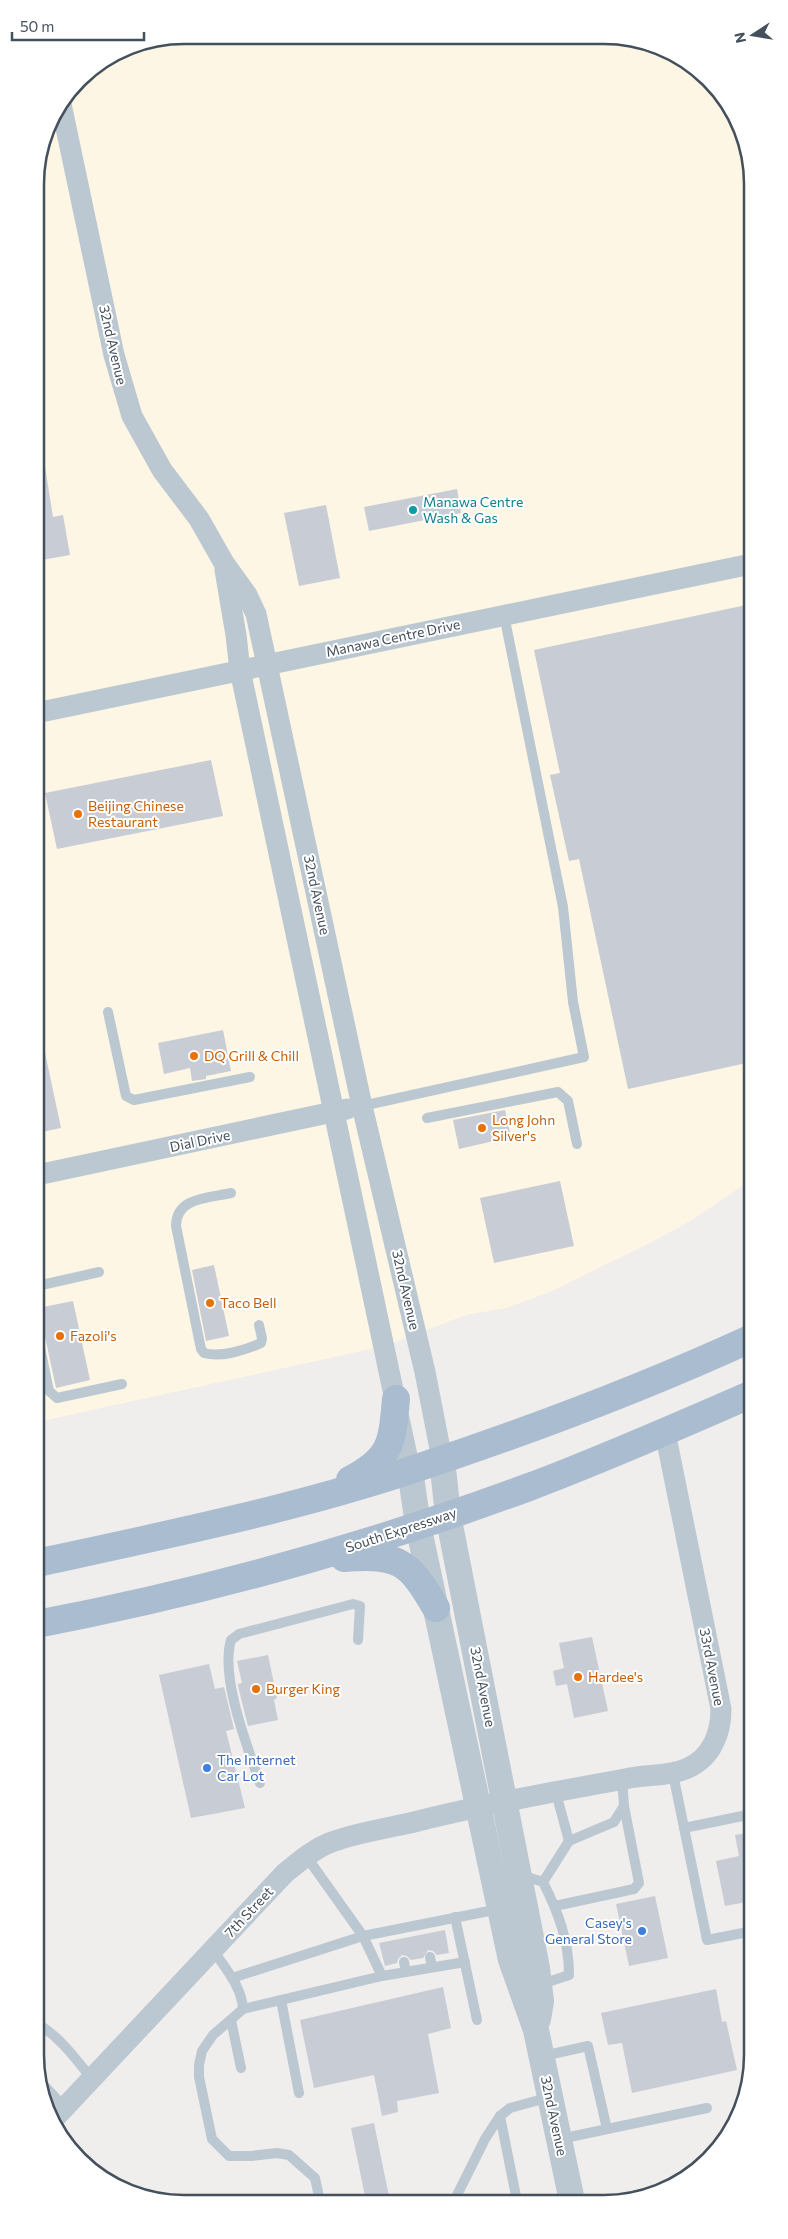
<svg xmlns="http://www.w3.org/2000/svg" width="788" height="2239" font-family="Commissioner,sans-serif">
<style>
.commercial{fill:#fdf6e4}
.building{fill:#c8ccd4}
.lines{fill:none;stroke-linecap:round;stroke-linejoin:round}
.service{stroke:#bcc8d1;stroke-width:10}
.minor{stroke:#bcc8d1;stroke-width:21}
.tertiary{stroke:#bcc8d1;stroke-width:26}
.primary{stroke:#aabccf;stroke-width:28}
.culture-dot{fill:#0f9aa8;stroke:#fff;stroke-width:2}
.food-dot{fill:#e8710a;stroke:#fff;stroke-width:2}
.shop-dot{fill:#3f7fe0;stroke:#fff;stroke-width:2}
.labels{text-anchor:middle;stroke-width:4;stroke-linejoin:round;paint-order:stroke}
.street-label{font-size:14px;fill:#44505c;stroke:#fff}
.culture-label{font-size:14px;fill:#0d838f;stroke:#fff;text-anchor:start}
.food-label{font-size:14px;fill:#c56008;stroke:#fff;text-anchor:start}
.shop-label{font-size:14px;fill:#366cbe;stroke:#fff;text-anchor:start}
.rim{fill:none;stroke:#44505c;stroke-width:2.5}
</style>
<rect width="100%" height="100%" fill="#f0eded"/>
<polygon class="commercial" points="184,35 633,38 678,55 710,79 738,118 750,155 751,1180 692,1220 652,1242 550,1292 506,1308 466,1315 385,1346 37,1422 35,174 50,118 86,72 127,46"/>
<g class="building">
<polygon points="36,460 44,460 53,517 63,515 70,555 36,561"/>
<polygon points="457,489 461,513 369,531 364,507"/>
<polygon points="326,505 340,578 299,586 284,513"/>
<polygon points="751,604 751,1062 628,1089 579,859 569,861 550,775 560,773 534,650"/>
<polygon points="211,760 223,816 57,849 45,793"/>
<polygon points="223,1030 231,1071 206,1076 206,1079 192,1081 190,1068 164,1074 158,1043"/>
<polygon points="43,1043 61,1128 37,1133 37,1044"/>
<polygon points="505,1110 511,1137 459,1149 453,1120"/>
<polygon points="560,1181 574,1246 494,1263 480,1198"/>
<polygon points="214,1265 229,1336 206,1341 192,1270"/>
<polygon points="73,1301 90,1380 56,1388 44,1332 40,1327 42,1326 38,1308"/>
<polygon points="592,1637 608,1711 574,1718 567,1684 556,1686 553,1671 564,1668 559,1643"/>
<polygon points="268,1655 277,1698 274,1700 278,1720 248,1726 239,1690 238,1684 242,1683 237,1661"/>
<polygon points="209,1664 215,1689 224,1687 234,1729 226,1731 245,1808 191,1818 159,1675"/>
<polygon points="752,1832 752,1901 725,1906 716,1861 739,1856 735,1835"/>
<polygon points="655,1896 668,1958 629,1966 616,1904"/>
<polygon points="445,1930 449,1953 437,1955 433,1951 428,1950 423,1958 411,1960 407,1956 402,1955 398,1959 397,1963 385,1966 379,1943"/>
<polygon points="443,1987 451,2028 428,2034 439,2093 397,2101 398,2112 382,2116 374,2075 314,2088 300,2020"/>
<polygon points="716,1989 722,2022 726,2021 737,2070 632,2093 622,2043 608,2045 601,2013"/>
<polygon points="374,2123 390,2201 366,2201 351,2128"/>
</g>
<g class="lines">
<g class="service">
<polyline points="108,1012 126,1096 134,1100 250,1077"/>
<polyline points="362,1106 584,1057 573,1002 563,907 504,615"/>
<polyline points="427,1118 558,1092 568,1101 577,1144"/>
<path d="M231 1193C209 1198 176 1197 176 1226L201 1349 204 1353C220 1358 246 1350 261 1343L262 1338 259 1325"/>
<polyline points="37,1286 99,1272"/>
<polyline points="37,1333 49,1391 57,1398 122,1384"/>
<polyline points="673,1774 707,1940 753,1931"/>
<path d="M260 1783C247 1746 220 1677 231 1640L239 1634 353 1604 360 1606 358 1640"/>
<polyline points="684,1828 752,1814"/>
<polyline points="569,1841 614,1822 624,1806 622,1779"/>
<polyline points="306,1856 363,1936 382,1976 465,1962"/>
<path d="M521 1875 543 1882C558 1912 569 1940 569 1975L539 1985"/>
<polyline points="543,1882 569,1841 556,1793"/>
<polyline points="555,1906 634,1889 639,1883 624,1806"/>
<polyline points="455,1917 477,2020"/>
<path d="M213 1950C225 1968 242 1987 243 2009"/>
<polyline points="430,1957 432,1967"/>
<polyline points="404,1962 406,1972"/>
<polyline points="232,1978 363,1936 499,1909"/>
<polyline points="281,2000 299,2093"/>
<polyline points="231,2020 241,2068"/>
<path d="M38 2024C60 2037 75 2058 92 2079"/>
<polyline points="543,2056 588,2046 607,2129"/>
<polyline points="38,2079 65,2108"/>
<polyline points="500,2116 517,2201"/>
<polyline points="560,2139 707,2108"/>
<polyline points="320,2201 315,2178 289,2155 277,2153 251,2156 229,2156 212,2139 199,2077 199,2065 202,2051 213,2035 243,2009 382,1976"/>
<polyline points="454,2201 485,2139 500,2116 510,2108 550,2097"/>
</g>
<g class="minor">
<polyline points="61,104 114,355 132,416 162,470 199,519 224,563 247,595 256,614 362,1106 425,1372 442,1459"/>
<polyline points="225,570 236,635 240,670 410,1470"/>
<polyline points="36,713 751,564"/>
<polyline points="37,1175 347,1109"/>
<path d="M52 2121 285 1873C299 1862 312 1850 329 1843 354 1833 383 1829 410 1823 481 1805 553 1792 625 1779 646 1774 669 1777 688 1768 712 1757 721 1733 721 1709L665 1432"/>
</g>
<g class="tertiary">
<polyline points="442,1459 448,1515 537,1968 541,2001 538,2019"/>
<polyline points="410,1470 418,1525 511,1960 536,2030 572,2201"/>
</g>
<g class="primary">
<path d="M350 1480C392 1458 392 1443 396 1399"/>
<path d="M344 1558C399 1554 409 1561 436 1608"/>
<path d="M37 1563C162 1536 289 1510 411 1470 526 1432 641 1389 752 1338"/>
<path d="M37 1624C204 1592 370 1546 529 1487 604 1459 678 1426 752 1394"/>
</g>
</g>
<circle class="culture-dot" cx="413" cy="510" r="5"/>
<g class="food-dot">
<circle cx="78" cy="814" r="5"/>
<circle cx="194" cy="1056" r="5"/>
<circle cx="482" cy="1128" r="5"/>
<circle cx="210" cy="1303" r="5"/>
<circle cx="60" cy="1336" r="5"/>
<circle cx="578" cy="1677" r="5"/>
<circle cx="256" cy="1689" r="5"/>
</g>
<g class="shop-dot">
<circle cx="207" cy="1768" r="5"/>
<circle cx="642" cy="1931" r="5"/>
</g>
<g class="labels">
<g class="street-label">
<text transform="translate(113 345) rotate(77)" y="5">32nd Avenue</text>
<text transform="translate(393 638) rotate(-12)" y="5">Manawa Centre Drive</text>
<text transform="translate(317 895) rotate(78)" y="5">32nd Avenue</text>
<text transform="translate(200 1141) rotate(-12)" y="5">Dial Drive</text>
<text transform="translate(406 1290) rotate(77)" y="5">32nd Avenue</text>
<text transform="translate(401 1530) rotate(-18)" y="5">South Expressway</text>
<text transform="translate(712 1667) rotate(79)" y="5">33rd Avenue</text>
<text transform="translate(483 1687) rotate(79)" y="5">32nd Avenue</text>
<text transform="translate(249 1912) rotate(-47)" y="5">7th Street</text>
<text transform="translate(554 2116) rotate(78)" y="5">32nd Avenue</text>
</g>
<g class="culture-label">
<text x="423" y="507">Manawa Centre<tspan x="423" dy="16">Wash &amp; Gas</tspan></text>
</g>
<g class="food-label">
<text x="88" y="811">Beijing Chinese<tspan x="88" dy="16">Restaurant</tspan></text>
<text x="204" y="1061">DQ Grill &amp; Chill</text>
<text x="492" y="1125">Long John<tspan x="492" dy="16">Silver's</tspan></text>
<text x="220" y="1308">Taco Bell</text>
<text x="70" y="1341">Fazoli's</text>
<text x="588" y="1682">Hardee's</text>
<text x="266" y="1694">Burger King</text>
</g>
<g class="shop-label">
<text x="217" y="1765">The Internet<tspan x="217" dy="16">Car Lot</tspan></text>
<text x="632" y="1928" text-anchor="end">Casey's<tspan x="632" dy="16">General Store</tspan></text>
</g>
</g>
<path d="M0 0H788V2239H0ZM184 44H604A140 140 0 0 1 744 184V2055A140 140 0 0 1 604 2195H184A140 140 0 0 1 44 2055V184A140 140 0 0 1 184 44Z" fill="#fff" fill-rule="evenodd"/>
<path class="rim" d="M184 44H604A140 140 0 0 1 744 184V2055A140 140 0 0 1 604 2195H184A140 140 0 0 1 44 2055V184A140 140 0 0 1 184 44Z"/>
<g transform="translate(753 35) rotate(258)" stroke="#ffffff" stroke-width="4" paint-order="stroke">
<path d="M0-4L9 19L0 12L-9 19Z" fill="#44505c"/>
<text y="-8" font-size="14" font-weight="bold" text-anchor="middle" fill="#44505c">N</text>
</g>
<path d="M12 32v8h132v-8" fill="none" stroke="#44505c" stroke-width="2.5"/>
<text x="20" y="32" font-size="15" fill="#44505c" stroke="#ffffff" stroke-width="4" paint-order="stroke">50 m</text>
</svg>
